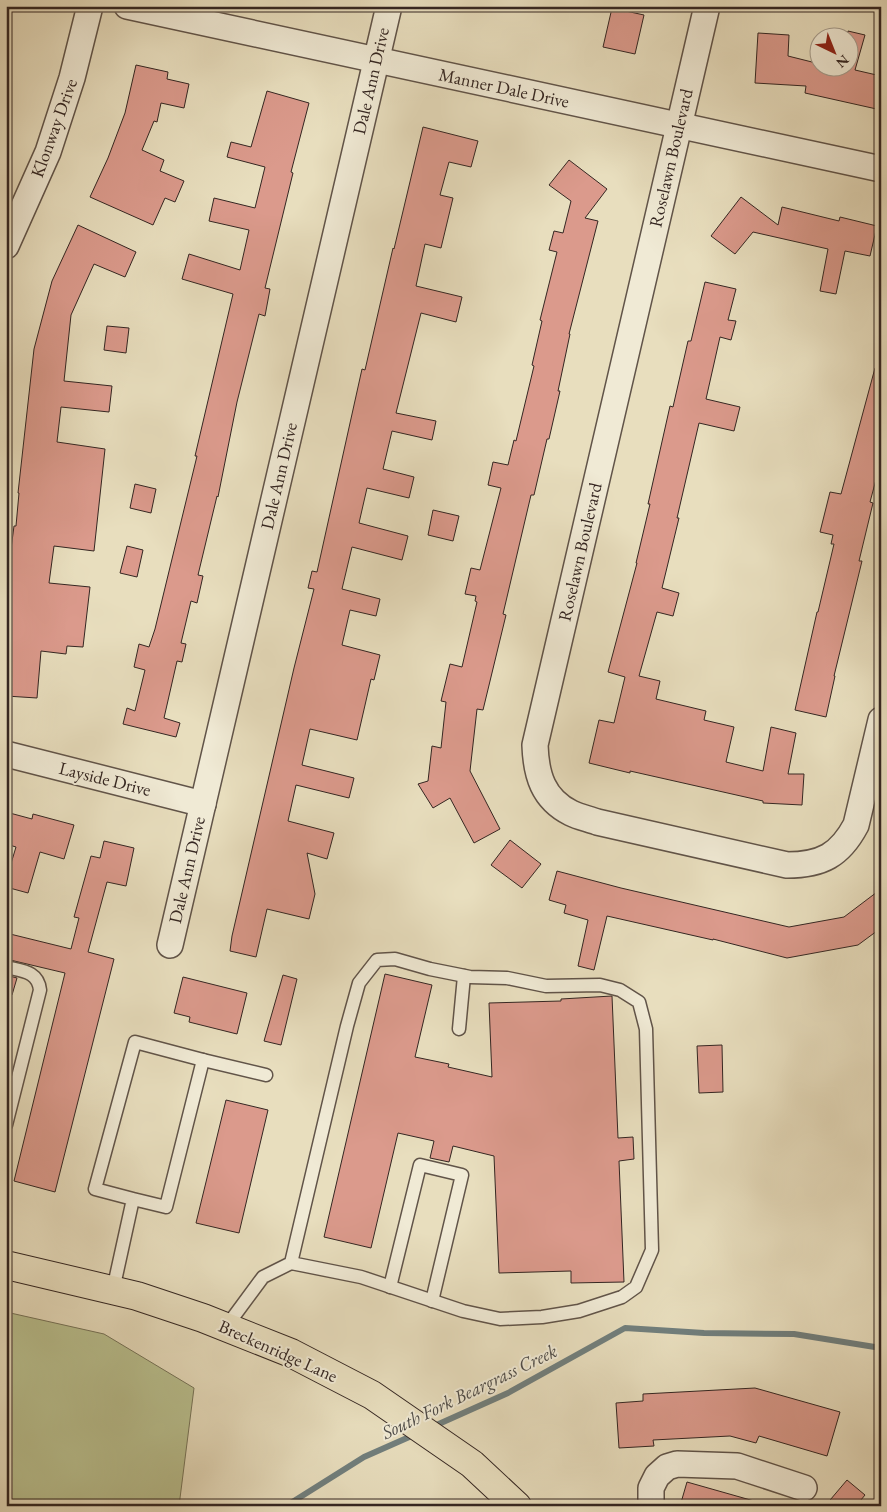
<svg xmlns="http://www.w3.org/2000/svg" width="887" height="1512" font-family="'EB Garamond',serif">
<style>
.green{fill:#b9c08f;stroke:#767358}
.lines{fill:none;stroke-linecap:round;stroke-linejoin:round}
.stream{stroke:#717f7d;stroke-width:6}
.building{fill:#db9a8c;stroke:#342622}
.lane-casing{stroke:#615449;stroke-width:15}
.street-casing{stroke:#615449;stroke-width:28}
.primary-casing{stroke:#342622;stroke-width:30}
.lane{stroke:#f0ead5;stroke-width:12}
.street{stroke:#f0ead5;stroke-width:25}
.primary{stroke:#e8debe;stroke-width:28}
.labels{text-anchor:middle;stroke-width:4;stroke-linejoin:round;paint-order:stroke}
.street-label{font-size:18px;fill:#342622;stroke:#f0ead5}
.water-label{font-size:19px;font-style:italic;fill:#4d4b48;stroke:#f0ead5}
</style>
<rect width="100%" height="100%" fill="#e8debe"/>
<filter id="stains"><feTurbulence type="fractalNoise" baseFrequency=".004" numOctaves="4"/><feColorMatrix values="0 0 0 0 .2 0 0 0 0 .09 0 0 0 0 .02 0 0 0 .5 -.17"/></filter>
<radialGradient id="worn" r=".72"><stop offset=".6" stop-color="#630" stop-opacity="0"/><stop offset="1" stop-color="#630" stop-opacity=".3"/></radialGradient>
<polygon class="green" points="6,1312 104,1334 194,1388 179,1506 6,1506"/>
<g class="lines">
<g class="stream">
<polyline points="432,1427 508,1393 625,1328 704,1333 794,1334 881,1348"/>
<polyline points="286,1506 364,1457 416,1434"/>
</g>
</g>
<g class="building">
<polygon points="612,8 644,15 635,54 603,47"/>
<polygon points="848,31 865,35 855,70 881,76 881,110 805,93 806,86 755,83 758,33 789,35 788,56 820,64 820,68 850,68 850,38 847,38"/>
<polygon points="136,65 168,72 167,79 189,84 184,108 161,103 157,122 154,121 142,150 164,160 160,171 184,181 175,202 165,198 153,225 90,197 108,158 125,113"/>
<polygon points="267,91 309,103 291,172 293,173 265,288 270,289 265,316 259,314 237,402 218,497 217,496 198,575 203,576 197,603 191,601 181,643 186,644 182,662 177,661 164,718 180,723 176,737 123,724 127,708 135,711 145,670 134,667 139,644 149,647 155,629 197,456 195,456 233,294 182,279 189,254 240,270 249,230 209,221 214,198 255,208 265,167 227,157 231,142 251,147"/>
<polygon points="423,127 478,141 471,167 449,162 440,195 453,198 441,248 425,244 416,286 462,297 456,322 421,313 396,413 436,421 432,440 392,431 383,469 414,477 409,498 367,488 359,523 408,536 402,560 352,547 342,589 380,599 376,616 350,610 342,645 380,655 374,680 371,679 357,740 310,729 302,765 354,778 349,798 296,785 288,821 334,833 327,859 307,853 315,894 309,919 267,909 256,957 230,951 232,936 294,668 314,589 308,588 312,571 317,572 362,369 365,370 393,248 394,249"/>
<polygon points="569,160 607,189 585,218 598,221 569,334 570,334 558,391 560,391 549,439 547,439 534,495 531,495 503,614 506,615 483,710 477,709 470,771 500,829 474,843 450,798 433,808 418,784 428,781 432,746 441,748 446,702 441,701 450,664 462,667 477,602 475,601 476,596 465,594 471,568 480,570 501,488 488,485 493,462 508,465 514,440 516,441 534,366 532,365 542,321 540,320 557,252 549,250 554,231 563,233 571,201 549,185"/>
<polygon points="741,197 778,225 782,207 839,221 840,217 877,226 870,256 845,251 836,294 820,291 828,249 753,232 735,254 711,236"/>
<polygon points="78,225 136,252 125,277 94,264 71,315 64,381 112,386 109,412 61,407 57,442 105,449 94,551 54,546 49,583 90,587 83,647 67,646 66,654 41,651 37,698 6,696 6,602 10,573 8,572 14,526 16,526 19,493 18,493 34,349 52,281"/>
<polygon points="705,282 736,289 728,320 736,321 731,340 720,337 706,399 740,407 734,431 699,423 677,518 679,518 662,588 679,593 673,616 657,612 639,676 660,681 656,699 706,711 704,720 734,727 726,762 763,771 771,727 796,733 788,774 804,774 802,805 763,803 763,801 630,771 630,773 589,763 599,720 614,723 625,677 608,672 637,563 636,563 650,504 648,504 670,406 673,407 688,341 691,341"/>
<polygon points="107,326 129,328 126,353 104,350"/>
<polygon points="875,368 881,369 881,461 870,502 873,503 859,561 862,561 834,676 835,676 826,717 795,710 817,612 818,612 834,544 831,544 833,535 820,532 830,492 841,494"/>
<polygon points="135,484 156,489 151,513 130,508"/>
<polygon points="433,510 459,516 453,541 428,535"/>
<polygon points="127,546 143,550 137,577 120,573"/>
<polygon points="6,812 32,819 33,814 74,825 64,859 40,852 28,893 6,887 6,880 16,847 6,844"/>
<polygon points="510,840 541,864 522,888 491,865"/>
<polygon points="104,841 134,848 126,886 107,882 88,952 114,959 55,1192 14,1181 65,973 6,959 6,933 71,949 79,918 74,917 91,856 100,858"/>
<polygon points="557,871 621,888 789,927 844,917 881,889 881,928 858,945 787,958 713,939 713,940 607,916 594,970 578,966 588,920 564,913 566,905 549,900"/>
<polygon points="385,974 432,985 415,1057 449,1064 448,1067 492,1077 489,1003 561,1001 561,999 612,996 618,1138 633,1137 634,1159 619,1161 624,1282 571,1283 571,1271 499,1273 494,1156 453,1146 449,1162 430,1158 434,1141 398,1133 371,1248 324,1237"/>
<polygon points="6,975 17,978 12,995 6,995"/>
<polygon points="283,975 297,979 281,1045 264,1041"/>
<polygon points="183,977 247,993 237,1034 189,1022 190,1017 174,1013"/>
<polygon points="722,1045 723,1092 699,1093 697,1046"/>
<polygon points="226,1100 268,1110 239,1233 196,1223"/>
<polygon points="755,1388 840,1412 827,1456 759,1436 756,1443 730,1436 653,1440 654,1446 619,1448 616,1403 643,1401 643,1394"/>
<polygon points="847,1480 865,1495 856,1506 825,1506"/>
<polygon points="687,1482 754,1501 753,1506 680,1506"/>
</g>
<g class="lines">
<defs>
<g id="lane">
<path d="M6 967C22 971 38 971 40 990L6 1125"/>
<polyline points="459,1029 464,976"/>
<polyline points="203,1060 266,1075"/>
<polyline points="390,1287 420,1165 462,1175 432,1301"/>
<polyline points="113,1290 133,1199 166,1207 203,1060 135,1042 95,1189 133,1199"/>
<polyline points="226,1327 263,1277 291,1263 361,1277 463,1311 500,1319 542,1317 579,1311 622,1297 636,1287 652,1250 646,1029 639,1002 620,990 600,985 546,986 507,978 470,977 430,969 395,959 377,960 359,983 347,1026 291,1263"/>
</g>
<g id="street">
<polyline points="127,6 881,169"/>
<path d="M707 6 535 745C536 775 543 799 571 813 579 817 589 819 597 822L787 865C822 865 840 855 856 825L881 720"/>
<polyline points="6,246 48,152 72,78 90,6"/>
<polyline points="6,754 203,804"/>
<polyline points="170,945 389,6"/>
<polyline points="651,1506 651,1488 657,1476 667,1467 677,1464 737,1466 804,1488"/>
</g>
<polyline id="primary" points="6,1265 137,1296 203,1318 291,1353 372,1395 472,1464 517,1506"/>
</defs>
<use href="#lane" class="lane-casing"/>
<use href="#street" class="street-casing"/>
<use href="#primary" class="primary-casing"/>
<use href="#lane" class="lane"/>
<use href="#street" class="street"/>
<use href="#primary" class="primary"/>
</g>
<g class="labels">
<g class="street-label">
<text transform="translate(371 81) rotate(-77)" y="6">Dale Ann Drive</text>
<text transform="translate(504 88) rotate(12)" y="6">Manner Dale Drive</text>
<text transform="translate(54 128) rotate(-70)" y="6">Klonway Drive</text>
<text transform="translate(671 158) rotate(-77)" y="6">Roselawn Boulevard</text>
<text transform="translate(279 476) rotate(-77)" y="6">Dale Ann Drive</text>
<text transform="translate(580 552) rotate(-77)" y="6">Roselawn Boulevard</text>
<text transform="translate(105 779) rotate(14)" y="6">Layside Drive</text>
<text transform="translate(187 870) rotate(-77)" y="6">Dale Ann Drive</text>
<text transform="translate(278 1351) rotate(24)" y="6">Breckenridge Lane</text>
</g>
<g class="water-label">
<text transform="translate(469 1391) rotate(-26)" y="7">South Fork Beargrass Creek</text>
</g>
</g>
<rect width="887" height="1512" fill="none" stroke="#e8debe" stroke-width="25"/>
<rect x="8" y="8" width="872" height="1497" fill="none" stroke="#342622" stroke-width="2.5"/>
<rect x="12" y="12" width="862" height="1487" fill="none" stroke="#342622"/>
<g transform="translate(834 52) rotate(137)"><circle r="24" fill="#f0ead5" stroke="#a59c8d"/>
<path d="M0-4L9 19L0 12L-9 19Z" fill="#8f2418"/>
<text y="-8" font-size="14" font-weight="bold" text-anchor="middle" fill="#342622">N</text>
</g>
<rect width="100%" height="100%" filter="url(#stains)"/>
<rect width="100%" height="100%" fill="url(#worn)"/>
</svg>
